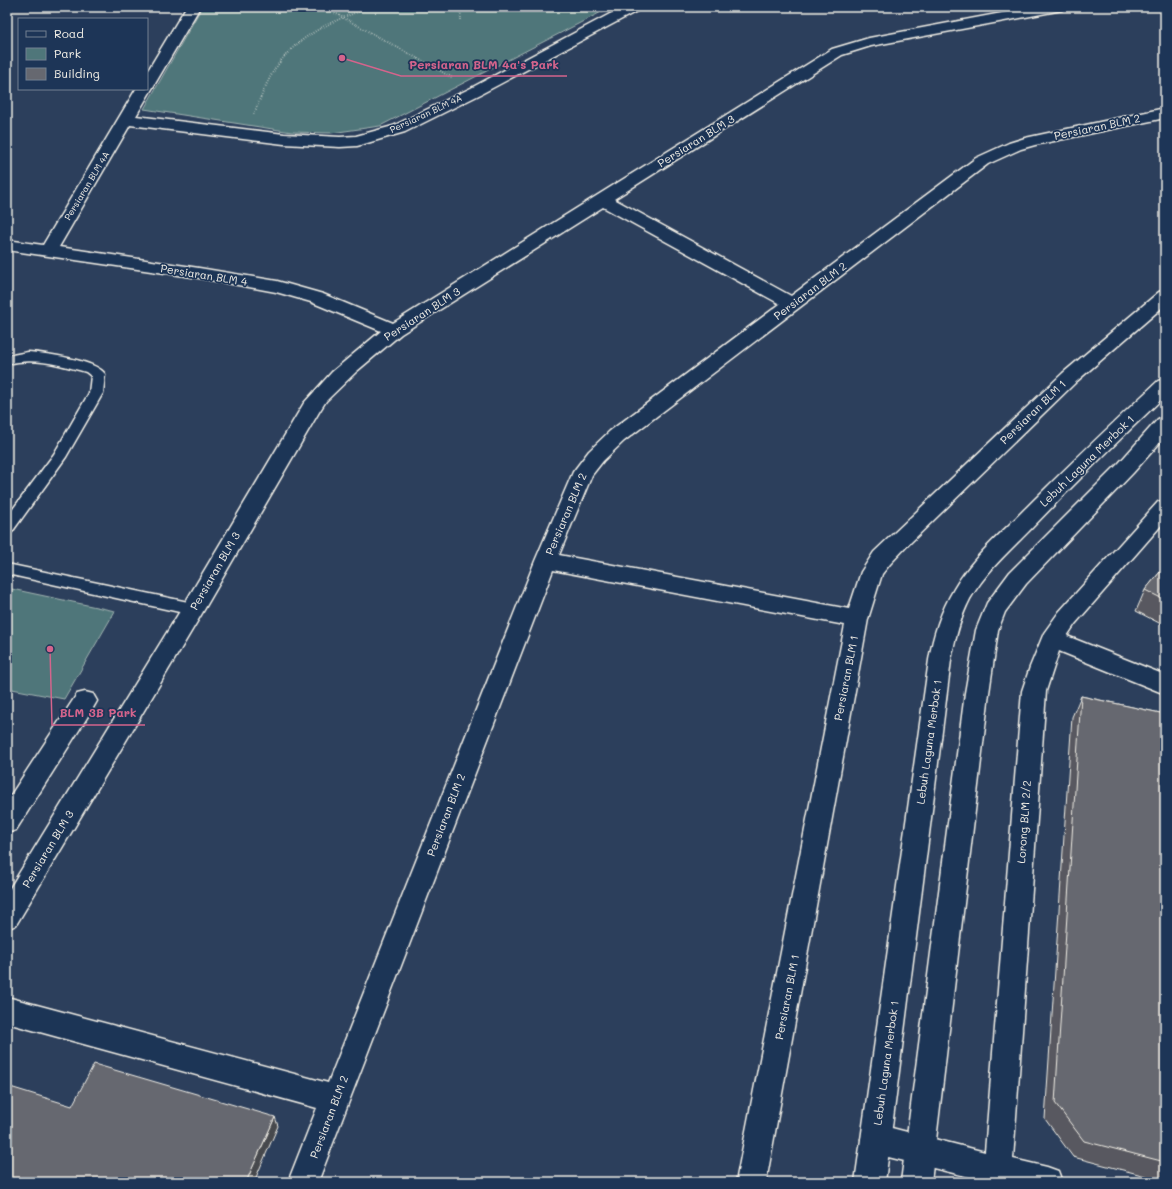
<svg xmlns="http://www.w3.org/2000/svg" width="1172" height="1189" font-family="Mali,sans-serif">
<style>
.green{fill:#4f767a;stroke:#a2b4b1}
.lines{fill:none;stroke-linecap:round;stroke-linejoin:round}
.service-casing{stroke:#f4f1e8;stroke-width:3}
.minor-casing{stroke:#f4f1e8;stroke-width:3}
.tertiary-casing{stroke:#f4f1e8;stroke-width:3}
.path{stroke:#f4f1e8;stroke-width:2;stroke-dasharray:0.5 2;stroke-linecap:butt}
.service{fill:#1d3557;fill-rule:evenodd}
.minor{fill:#1d3557;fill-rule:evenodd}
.tertiary{fill:#1d3557;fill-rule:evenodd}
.wall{fill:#585960;stroke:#f4f1e8}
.shaded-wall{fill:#47494e;stroke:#f4f1e8}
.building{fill:#666870;stroke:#f4f1e8}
.labels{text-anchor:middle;stroke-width:3.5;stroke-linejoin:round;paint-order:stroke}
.far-street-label{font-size:9px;fill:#f4f1e8;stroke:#1d3557}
.street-label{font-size:11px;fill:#f4f1e8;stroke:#1d3557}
.leader{fill:none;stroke:#d4648c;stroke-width:1.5}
.callout-dot{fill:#d4648c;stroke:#1d3557;stroke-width:1.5}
.callout-label{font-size:12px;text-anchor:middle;font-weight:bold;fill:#d4648c;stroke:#1d3557;stroke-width:3.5;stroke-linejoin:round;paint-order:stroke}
</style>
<rect width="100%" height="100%" fill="#2c3f5c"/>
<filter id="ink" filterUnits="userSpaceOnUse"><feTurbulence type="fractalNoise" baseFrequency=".025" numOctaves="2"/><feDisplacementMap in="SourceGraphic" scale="8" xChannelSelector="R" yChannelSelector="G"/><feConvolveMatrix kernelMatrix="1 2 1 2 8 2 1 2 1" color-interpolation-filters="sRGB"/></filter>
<g filter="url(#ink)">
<g class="green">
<polygon points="202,7 611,7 380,126 331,133 292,132 144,109"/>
<polygon points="7,588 115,611 64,699 7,688"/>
</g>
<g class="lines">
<defs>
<g id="service">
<path d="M28 352C44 353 96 360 105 374L103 393 66 457 12 532 7 533V517L54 454 89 393 91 376 86 372C60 365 35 357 7 364V356Z"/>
<polygon points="7,564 193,603 198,605 201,609 198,613 193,615 7,574"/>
</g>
<g id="minor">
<polygon points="186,7 200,7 136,116 284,134 340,137 356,136 393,126 471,88 623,7 641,7 639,10 481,94 405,132 357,146 340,147 284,144 130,125 59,247 199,268 277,281 323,294 393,323 832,49 869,38 1034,7 1064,7 1062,10 1057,11 871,46 842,55 614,199 791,296 976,158 1009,143 1025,138 1165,108 1165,118 1035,145 1021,149 988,164 624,441 603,461 592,475 559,555 849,609 861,572 874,552 1063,373 1159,292 1165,290 1165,305 1077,381 908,545 890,564 882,574 868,619 766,1182 736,1182 845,625 553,570 318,1182 288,1182 317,1108 7,1023 7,997 328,1083 535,561 573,472 589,451 610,431 780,304 603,207 401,334 357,371 326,401 319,412 201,615 16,925 7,929 7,893 185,603 304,403 332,372 381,331 311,302 276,292 199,278 7,250 7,240 43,245 136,89 147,89 147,72"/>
<polygon points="1165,500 1165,521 1075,624 1067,636 1165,675 1165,694 1059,651 1046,691 1013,1159 1047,1167 1058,1171 1062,1182 982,1182 982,1180 876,1154 866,1149 861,1139 866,1129 876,1124 985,1152 1022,691 1030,667 1044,633 1059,612 1158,502"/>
<polygon points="85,692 93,694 97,701 93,708 16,830 7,833 7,801 77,694"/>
</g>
<g id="tertiary">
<path d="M1165 379V396C1119 440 1073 485 1029 531 1008 552 985 573 970 599 960 618 955 639 951 660L885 1182H855L929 660C933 635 941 611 954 589 970 561 994 540 1016 518 1062 471 1110 426 1158 381Z"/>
<polygon points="1165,417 1165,437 1133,473 1026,584 1005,612 998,630 989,693 931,1182 901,1182 965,693 976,630 987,603 1010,572 1119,463 1158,419"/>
</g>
</defs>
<use href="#service" class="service-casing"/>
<use href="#minor" class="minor-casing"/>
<use href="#tertiary" class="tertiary-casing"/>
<g class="path">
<polyline points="324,7 453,78"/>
<polyline points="460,7 461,20"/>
<path d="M254 114C260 99 266 83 275 69 297 35 335 19 372 7"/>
</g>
<use href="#service" class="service"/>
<use href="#minor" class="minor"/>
<use href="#tertiary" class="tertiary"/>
</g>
<g class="wall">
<polygon points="1165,566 1165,626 1136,611 1145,590"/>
<polygon points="1081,696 1165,714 1165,1181 1073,1157 1045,1119 1072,717"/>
</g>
<polygon class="shaded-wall" points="275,1117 278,1126 254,1182 246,1182"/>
<g class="building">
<polygon points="1165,566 1165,600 1145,590"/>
<polygon points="1081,696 1165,714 1165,1162 1084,1141 1055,1103"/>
<polygon points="94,1064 275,1117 246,1182 7,1182 7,1086 72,1106"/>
</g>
</g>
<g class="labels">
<g class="far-street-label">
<text transform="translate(426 114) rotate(-25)" y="3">Persiaran BLM 4A</text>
<text transform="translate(87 186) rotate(-59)" y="3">Persiaran BLM 4A</text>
</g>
<g class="street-label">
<text transform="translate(1097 127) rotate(-12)" y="4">Persiaran BLM 2</text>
<text transform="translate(696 141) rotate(-32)" y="4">Persiaran BLM 3</text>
<text transform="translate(204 275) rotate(9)" y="4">Persiaran BLM 4</text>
<text transform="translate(810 291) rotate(-37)" y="4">Persiaran BLM 2</text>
<text transform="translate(422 314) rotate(-33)" y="4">Persiaran BLM 3</text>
<text transform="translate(1033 412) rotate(-44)" y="4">Persiaran BLM 1</text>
<text transform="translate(1087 461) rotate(-44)" y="4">Lebuh Laguna Merbok 1</text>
<text transform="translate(566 514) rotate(-67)" y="4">Persiaran BLM 2</text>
<text transform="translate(215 571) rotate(-60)" y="4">Persiaran BLM 3</text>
<text transform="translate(846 678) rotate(-79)" y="4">Persiaran BLM 1</text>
<text transform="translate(929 742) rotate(-82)" y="4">Lebuh Laguna Merbok 1</text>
<text transform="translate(446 815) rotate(-69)" y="4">Persiaran BLM 2</text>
<text transform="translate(1024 822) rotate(-86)" y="4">Lorong BLM 2/2</text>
<text transform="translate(48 849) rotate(-59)" y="4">Persiaran BLM 3</text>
<text transform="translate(787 997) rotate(-79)" y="4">Persiaran BLM 1</text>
<text transform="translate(886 1063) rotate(-82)" y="4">Lebuh Laguna Merbok 1</text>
<text transform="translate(329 1117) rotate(-69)" y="4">Persiaran BLM 2</text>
</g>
</g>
<path class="leader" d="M342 58L401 76H567M50 649L52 725H145"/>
<g class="callout-dot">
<circle cx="342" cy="58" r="4"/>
<circle cx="50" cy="649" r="4"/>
</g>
<g class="callout-label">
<text x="484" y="69">Persiaran BLM 4a's Park</text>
<text x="98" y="717">BLM 3B Park</text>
</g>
<rect width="1172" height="1189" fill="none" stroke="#1d3557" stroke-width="24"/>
<rect x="12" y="12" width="1148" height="1165" fill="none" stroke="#f4f1e8" stroke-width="1.5" filter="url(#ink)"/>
<rect x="18" y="18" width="130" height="72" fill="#1d3557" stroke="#738091"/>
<rect x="26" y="31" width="20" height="6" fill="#1d3557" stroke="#738091"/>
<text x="54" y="38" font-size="12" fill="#f4f1e8">Road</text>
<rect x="26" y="48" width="20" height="12" fill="#4f767a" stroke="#738091"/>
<text x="54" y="58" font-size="12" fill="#f4f1e8">Park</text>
<rect x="26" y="68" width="20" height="12" fill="#666870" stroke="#738091"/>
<text x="54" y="78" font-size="12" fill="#f4f1e8">Building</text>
</svg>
